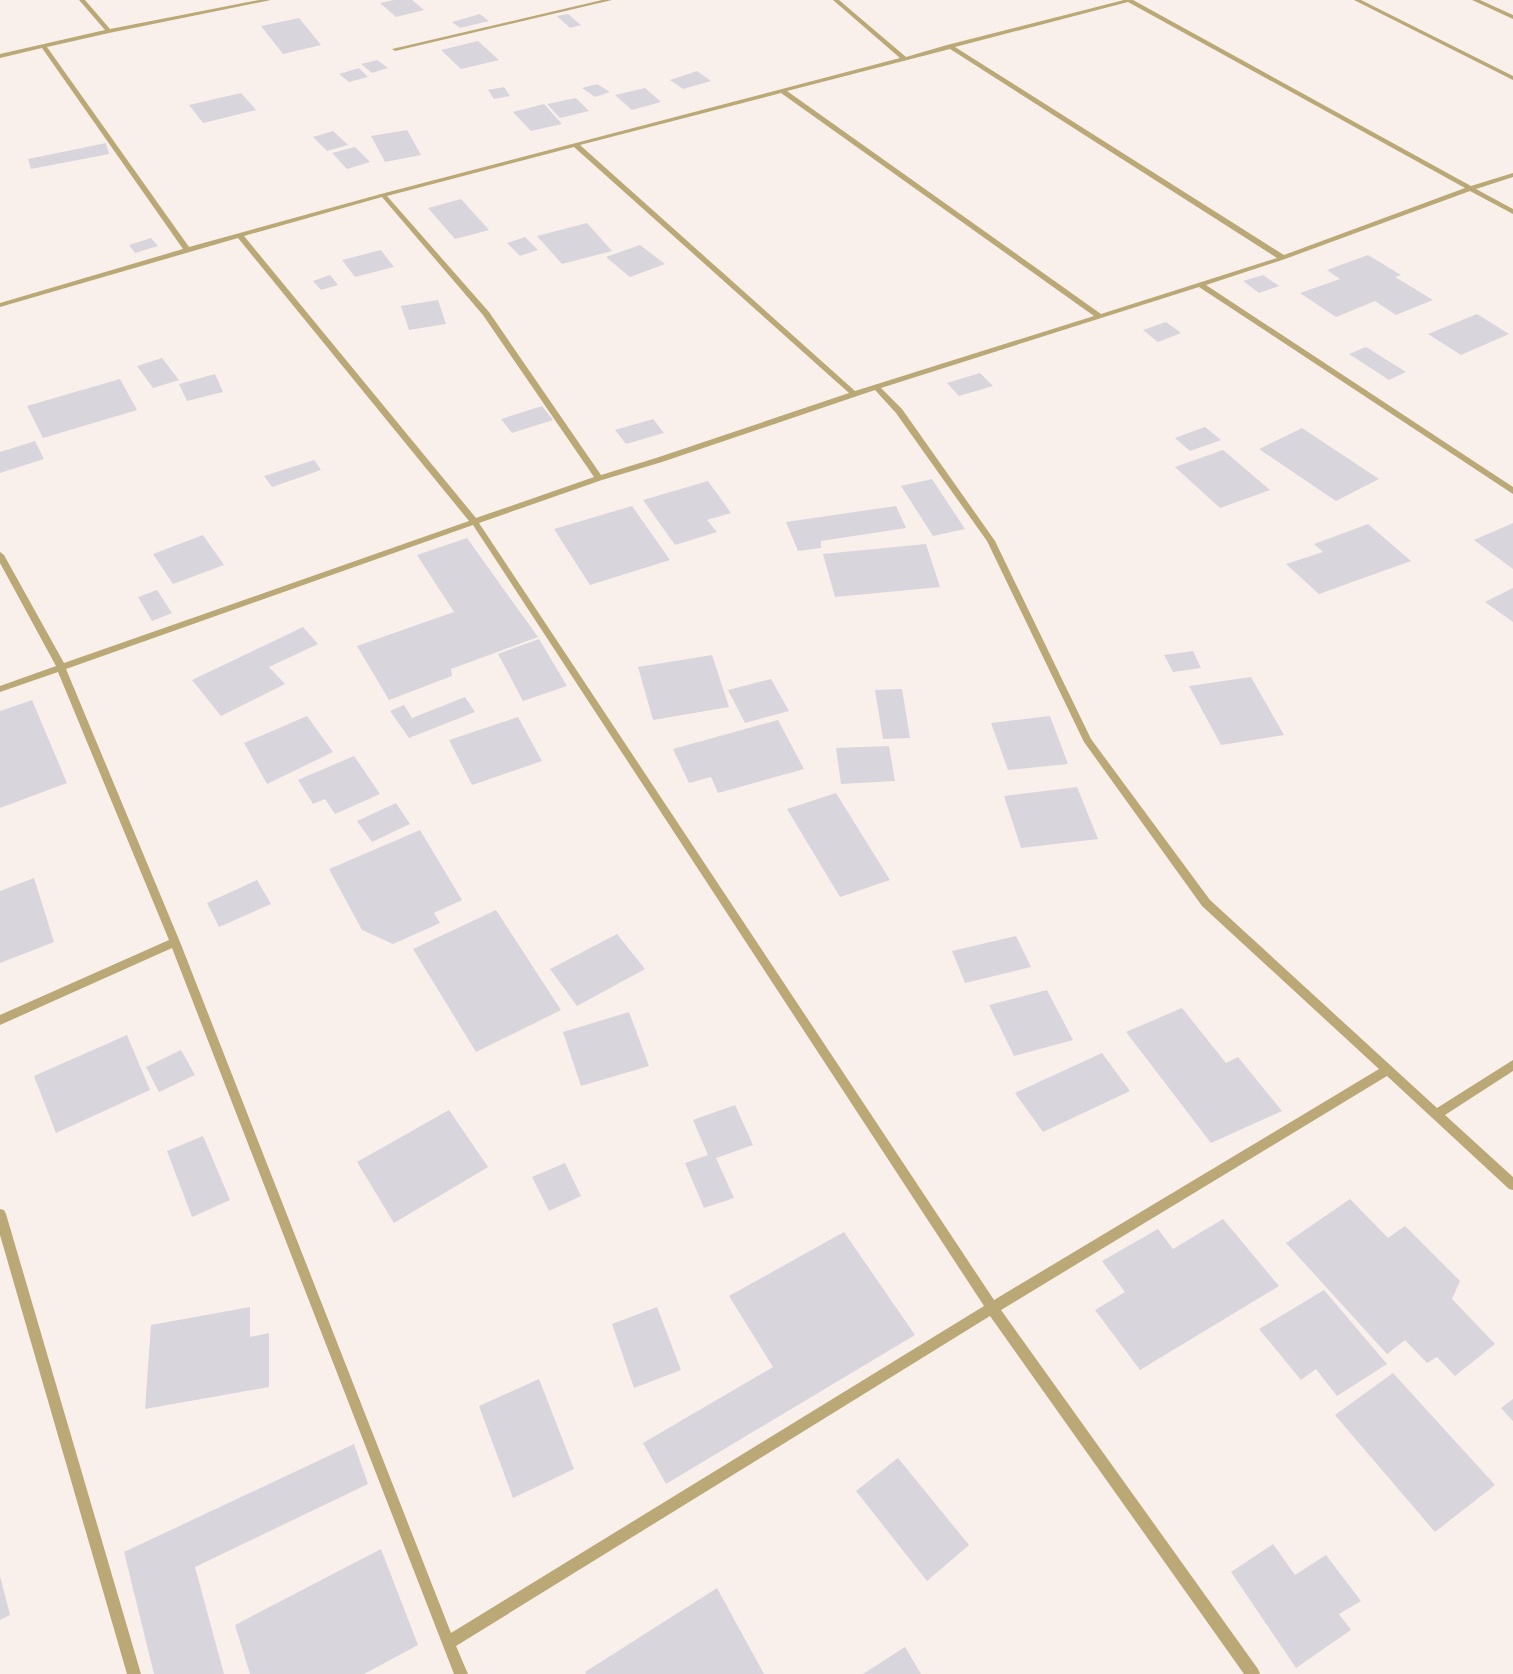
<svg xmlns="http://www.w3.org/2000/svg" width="1513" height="1674" font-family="'Public Sans',sans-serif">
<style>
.building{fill:#d9d5dd}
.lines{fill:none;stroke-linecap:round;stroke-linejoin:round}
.minor{fill:#baa976;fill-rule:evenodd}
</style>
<rect width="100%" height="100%" fill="#f9f0eb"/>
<g class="building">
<polygon points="394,0 412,0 424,10 396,17 380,3"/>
<polygon points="480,14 489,21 460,28 452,22"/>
<polygon points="568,14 581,25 570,28 557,16"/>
<polygon points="299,18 321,45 283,54 261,26"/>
<polygon points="478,41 499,60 461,69 441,50"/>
<polygon points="377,60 388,68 372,73 361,64"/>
<polygon points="359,68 368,77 349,82 339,74"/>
<polygon points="697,71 711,81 683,89 670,80"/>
<polygon points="597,84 610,92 595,97 582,88"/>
<polygon points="504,87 510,96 494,99 488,90"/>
<polygon points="645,88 661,102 632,110 615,95"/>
<polygon points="241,93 256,110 203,123 189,105"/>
<polygon points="576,98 589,111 560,118 547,104"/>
<polygon points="544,104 562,124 531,131 513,112"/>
<polygon points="407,130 421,155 385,162 371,136"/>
<polygon points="333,131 348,145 327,151 313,137"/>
<polygon points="106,143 109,154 31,169 28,159"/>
<polygon points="355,147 370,162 347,169 332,153"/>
<polygon points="461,199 489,230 455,239 428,208"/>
<polygon points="587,223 612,251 562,264 537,236"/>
<polygon points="525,237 538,250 520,256 507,243"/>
<polygon points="151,238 158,246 135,253 129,245"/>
<polygon points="640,245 665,264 630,277 606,257"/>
<polygon points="381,250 394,267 355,277 342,260"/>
<polygon points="1368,255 1401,275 1395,277 1433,300 1396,315 1375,301 1336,317 1300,293 1340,279 1327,270"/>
<polygon points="330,275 338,285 321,290 313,281"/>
<polygon points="1263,275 1279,286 1259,293 1243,281"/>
<polygon points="438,300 446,324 409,330 401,306"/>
<polygon points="1477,314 1509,334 1461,355 1428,334"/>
<polygon points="1166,322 1181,333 1158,342 1143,330"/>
<polygon points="1366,347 1406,372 1389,380 1349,354"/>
<polygon points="162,358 179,380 153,388 137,366"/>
<polygon points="980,373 993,386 959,396 947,383"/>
<polygon points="215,374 223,392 187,401 179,384"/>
<polygon points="120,379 137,410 43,438 27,406"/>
<polygon points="542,406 553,420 512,433 501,419"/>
<polygon points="653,419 664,433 626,444 615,430"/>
<polygon points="1205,427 1221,440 1190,451 1175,438"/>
<polygon points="1302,428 1379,479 1336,501 1259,449"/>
<polygon points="35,441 44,459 0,473 0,452"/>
<polygon points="1223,450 1270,490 1220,508 1175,467"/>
<polygon points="314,460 321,470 272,487 264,476"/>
<polygon points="932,479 965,529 933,536 901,486"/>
<polygon points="708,481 731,513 707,520 717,532 675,545 643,500"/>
<polygon points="632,506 670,560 590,585 554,529"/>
<polygon points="896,506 906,528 821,541 821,548 798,551 786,522"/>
<polygon points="1513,523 1513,569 1474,540"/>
<polygon points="1368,524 1411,561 1319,594 1286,564 1323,552 1314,544"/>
<polygon points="203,535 224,565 173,584 153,554"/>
<polygon points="467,538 538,637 451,669 452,676 389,700 357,646 454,612 417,555"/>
<polygon points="926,544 940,587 835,597 823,554"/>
<polygon points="1513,588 1513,622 1485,602"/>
<polygon points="157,590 172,613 152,621 138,597"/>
<polygon points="303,627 318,644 269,667 285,684 221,716 192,680"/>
<polygon points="539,639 567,686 523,701 498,654"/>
<polygon points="1193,651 1201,668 1173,672 1164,655"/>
<polygon points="712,655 729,707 653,720 638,667"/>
<polygon points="1251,677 1284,735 1221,745 1189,686"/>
<polygon points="771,679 789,711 745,723 728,690"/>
<polygon points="902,689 910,738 883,739 875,690"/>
<polygon points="465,697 475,712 409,738 390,711 404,705 412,718"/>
<polygon points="32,700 67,783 0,808 0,711"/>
<polygon points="307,716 333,752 267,784 244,743"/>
<polygon points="1050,716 1068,764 1008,770 991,723"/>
<polygon points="518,717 542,761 472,785 449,740"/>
<polygon points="778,720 804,769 718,793 711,777 689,783 673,749"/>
<polygon points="889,746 895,781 841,784 836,748"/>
<polygon points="354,756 380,794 335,814 325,799 313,804 298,780"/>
<polygon points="1077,787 1098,839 1021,848 1004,796"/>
<polygon points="836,793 890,880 840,897 787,809"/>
<polygon points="396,803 410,824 372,842 357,821"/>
<polygon points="420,830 462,900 434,913 440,923 393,944 362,930 329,869"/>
<polygon points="34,878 54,942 0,963 0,891"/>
<polygon points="257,880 271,904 219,927 207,903"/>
<polygon points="496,910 561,1010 476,1052 413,949"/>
<polygon points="617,934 645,969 577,1006 550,969"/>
<polygon points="1016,936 1031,967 965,983 952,951"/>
<polygon points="1047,990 1073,1040 1014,1056 989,1005"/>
<polygon points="1182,1008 1226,1063 1238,1057 1282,1111 1211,1143 1126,1032"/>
<polygon points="629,1012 649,1066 581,1086 563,1032"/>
<polygon points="127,1035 150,1090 56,1133 34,1076"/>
<polygon points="181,1050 195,1075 159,1092 146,1067"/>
<polygon points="1102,1053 1130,1091 1043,1132 1015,1093"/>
<polygon points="735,1105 753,1145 716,1158 734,1198 704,1208 685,1163 708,1155 693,1120"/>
<polygon points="449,1110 488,1167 394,1223 357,1162"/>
<polygon points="203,1136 230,1200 192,1217 167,1151"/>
<polygon points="565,1163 581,1196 549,1211 532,1177"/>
<polygon points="1350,1199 1388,1238 1405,1226 1460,1281 1452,1299 1495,1344 1455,1376 1437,1357 1427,1363 1405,1340 1387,1354 1286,1243"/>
<polygon points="1223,1219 1279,1286 1140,1370 1095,1310 1125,1292 1102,1261 1158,1229 1173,1249"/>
<polygon points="844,1232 915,1335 666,1484 643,1443 773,1367 729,1296"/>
<polygon points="1324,1290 1387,1364 1337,1396 1316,1369 1301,1380 1259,1329"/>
<polygon points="250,1307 250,1337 269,1333 269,1387 145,1409 151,1325"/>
<polygon points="657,1307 681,1370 634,1388 612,1324"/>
<polygon points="1393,1373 1495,1485 1435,1532 1335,1415"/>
<polygon points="539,1379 574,1469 513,1498 479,1406"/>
<polygon points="1513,1399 1513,1421 1501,1408"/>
<polygon points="354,1444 368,1484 195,1567 224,1674 154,1674 124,1552"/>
<polygon points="898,1458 969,1545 927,1581 856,1491"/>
<polygon points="1273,1544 1295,1575 1326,1555 1361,1601 1339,1614 1351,1630 1296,1668 1231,1572"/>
<polygon points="381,1549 418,1645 364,1674 250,1674 235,1625"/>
<polygon points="0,1576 10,1615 0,1620"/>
<polygon points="717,1588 764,1674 586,1674 585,1672"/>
<polygon points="905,1647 921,1674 863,1674"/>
</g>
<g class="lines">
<g class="minor">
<path d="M79 0H85L110 29 259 0H271L109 33 47 47 189 247 381 194 900 58 833 0H839L906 57 947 45 1124 0H1133L1471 186 1513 173V177L1476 189 1513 209V214L1470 191 1285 259 1206 285 1513 487V494L1199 287 881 388 902 409 995 541 1091 739 1210 900 1437 1108 1513 1060V1071L1445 1115 1513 1177V1190L1509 1189 1387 1076 1001 1310 1258 1669 1260 1674H1244L990 1316 456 1646 468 1674H454L172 948 0 1025V1015L169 940 58 672 0 692V686L56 666 0 563V552L4 555 64 663 469 521 238 238 0 307V303L183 249 42 48 0 58V54L105 30ZM1128 2 1465 188 1284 255 955 47ZM950 49 1277 258 1101 314 787 91ZM781 93 1094 316 855 391 580 145ZM574 147 849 393 656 458 601 475 489 312 387 196ZM382 197 483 315 594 477 476 518 244 236ZM875 390 896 413 987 541 1084 742 1202 906 1379 1069 994 1300 479 523 602 480 662 462ZM473 525 984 1306 451 1633 180 942 66 669Z"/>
<polygon points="602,0 612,0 395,51 392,49"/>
<polygon points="1354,0 1361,0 1513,76 1513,80"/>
<polygon points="1472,0 1480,0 1513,15 1513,19"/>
<polygon points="0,1209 4,1210 6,1214 141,1674 127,1674 0,1235"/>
</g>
</g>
</svg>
